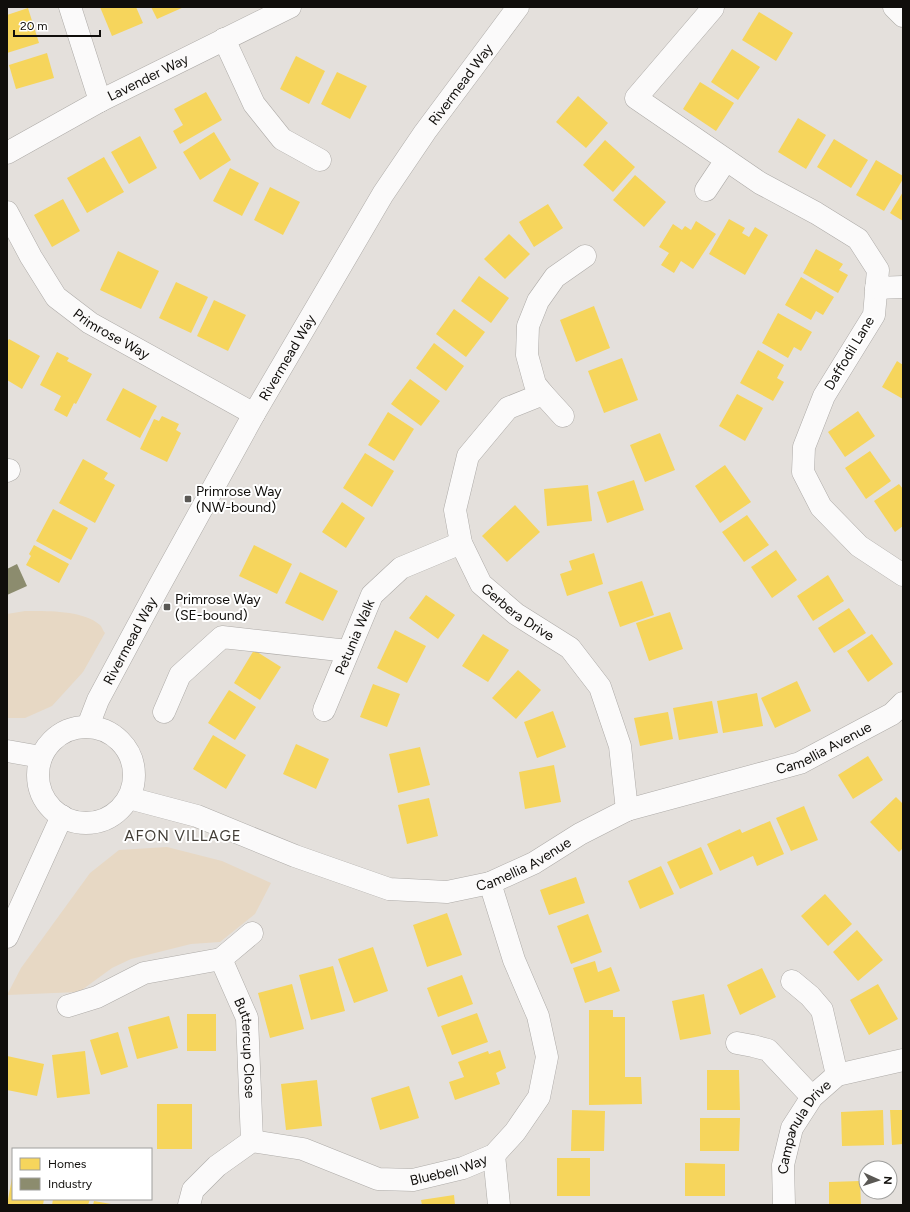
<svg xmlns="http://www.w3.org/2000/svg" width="910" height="1212" font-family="Figtree,sans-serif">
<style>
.green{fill:#e7d8c4}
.homes{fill:#f6d55c}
.industry{fill:#8c8c6e}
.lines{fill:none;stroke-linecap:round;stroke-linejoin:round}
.minor-casing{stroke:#aeaba8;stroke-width:23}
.minor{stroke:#fbfafa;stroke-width:22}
.poi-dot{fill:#5a5854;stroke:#fff;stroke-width:1.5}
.labels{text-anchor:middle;stroke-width:4;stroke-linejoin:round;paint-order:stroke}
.street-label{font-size:14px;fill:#100e0b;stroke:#fff}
.poi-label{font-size:14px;fill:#100e0b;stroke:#fff;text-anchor:start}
.neighbourhood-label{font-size:15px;letter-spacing:1px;fill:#433e37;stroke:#fff}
</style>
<rect width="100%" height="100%" fill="#e4e0dc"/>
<g class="green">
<path d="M25 611C47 611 83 610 100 625 102 627 103 631 105 633L83 672 52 706 25 718H7V614Z"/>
<polygon points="167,847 222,861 271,883 255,914 220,942 191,944 131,959 112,968 79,992 7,995 21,968 90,873 119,850"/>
</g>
<g class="homes">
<polygon points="100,7 136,7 143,23 112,36"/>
<polygon points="151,7 184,7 157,19"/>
<polygon points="28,8 39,43 7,53 7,15"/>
<polygon points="759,12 793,33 776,61 742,40"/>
<polygon points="732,49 760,67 738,100 711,82"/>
<polygon points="47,53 54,78 16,89 9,65"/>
<polygon points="296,56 325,71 309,104 280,89"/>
<polygon points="337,72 367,86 350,119 321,104"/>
<polygon points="700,82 734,103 716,131 683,109"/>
<polygon points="206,92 222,120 180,144 173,131 183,125 174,109"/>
<polygon points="578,96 608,123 586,148 556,122"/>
<polygon points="798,118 826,135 806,169 778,152"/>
<polygon points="214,132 231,160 200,180 183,152"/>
<polygon points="140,136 157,168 129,184 111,152"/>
<polygon points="834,139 868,160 851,188 817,167"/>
<polygon points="605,140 635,167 613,192 583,165"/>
<polygon points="104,157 124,192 87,213 67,178"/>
<polygon points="876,160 903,176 903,179 884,211 856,195"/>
<polygon points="230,168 259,183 242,216 213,201"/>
<polygon points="635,175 666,202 644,227 613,200"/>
<polygon points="270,187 300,202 283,235 254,220"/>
<polygon points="903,192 903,221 890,213"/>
<polygon points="63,199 80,231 52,247 34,215"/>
<polygon points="548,204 563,228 534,247 519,222"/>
<polygon points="729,219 745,228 742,233 749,237 755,227 768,235 745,275 709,254"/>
<polygon points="696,221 716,234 693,269 681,261 674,273 661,265 669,253 659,247 673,224 682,230 685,226 691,230"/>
<polygon points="509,234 530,254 505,279 484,259"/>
<polygon points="816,249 843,264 839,270 848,275 838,293 803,273"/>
<polygon points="118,251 159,271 141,309 100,290"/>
<polygon points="479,276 509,298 491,323 461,301"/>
<polygon points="801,277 834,297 823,315 816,311 811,320 785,305"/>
<polygon points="176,282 208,297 191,333 159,318"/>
<polygon points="214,300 246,315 228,351 197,336"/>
<polygon points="594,306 610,348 576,362 560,320"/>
<polygon points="454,309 485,332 466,357 436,334"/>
<polygon points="778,313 812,332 801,351 794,347 788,358 762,343"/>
<polygon points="9,339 40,356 22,389 7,380 7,342"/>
<polygon points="434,343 464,366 446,391 416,368"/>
<polygon points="758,350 784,365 777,378 784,382 773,401 740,383"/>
<polygon points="57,352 69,358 67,361 92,374 76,404 74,403 67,417 54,410 61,396 40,385"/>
<polygon points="622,358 638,400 604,413 588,371"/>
<polygon points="897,361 903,365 903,399 882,387"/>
<polygon points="410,379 440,401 421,426 391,404"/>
<polygon points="123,388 157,406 140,438 106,420"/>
<polygon points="737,394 763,408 745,441 719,426"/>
<polygon points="858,411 875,436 845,457 828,432"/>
<polygon points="388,412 414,429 394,461 368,445"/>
<polygon points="162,416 179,424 176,430 181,433 167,462 140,449 154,419 159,421"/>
<polygon points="660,433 675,470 645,482 630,445"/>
<polygon points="870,451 891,481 866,499 845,468"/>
<polygon points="365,453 394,471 372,507 343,488"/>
<polygon points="83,459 108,473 104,479 115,485 95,523 59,503"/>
<polygon points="725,465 751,502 720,523 695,486"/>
<polygon points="634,480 644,510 607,523 597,492"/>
<polygon points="899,484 903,489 903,526 895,532 874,501"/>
<polygon points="588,485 592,521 547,526 544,489"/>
<polygon points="342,502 365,518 346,548 322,532"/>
<polygon points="515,505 540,532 507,562 482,536"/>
<polygon points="53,509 88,528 71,560 36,541"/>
<polygon points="747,515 769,545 744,562 722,532"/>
<polygon points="34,545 69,564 59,583 26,565 31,556 29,554"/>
<polygon points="254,545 292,564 277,594 239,576"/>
<polygon points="776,550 797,580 772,598 751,567"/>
<polygon points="594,553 603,584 567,596 560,574 572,570 569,561"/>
<polygon points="300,572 338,591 323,621 285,603"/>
<polygon points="828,575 844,601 813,621 797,596"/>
<polygon points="642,581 654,615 620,627 608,592"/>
<polygon points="426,595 455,615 438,639 409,618"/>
<polygon points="849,608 866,633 834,653 818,628"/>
<polygon points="670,612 683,649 649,661 636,623"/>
<polygon points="395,630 426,646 407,683 377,668"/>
<polygon points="483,634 509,650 488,682 462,666"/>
<polygon points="872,634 893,664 868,682 847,651"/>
<polygon points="254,650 281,667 260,700 234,683"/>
<polygon points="518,670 541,690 516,719 492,698"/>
<polygon points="797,681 811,711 775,728 761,698"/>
<polygon points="373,684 400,694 387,727 360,717"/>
<polygon points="229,690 256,707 235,740 208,723"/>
<polygon points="757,693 763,726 723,733 717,701"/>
<polygon points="712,701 718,733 679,740 673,708"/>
<polygon points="553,711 566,747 537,758 524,722"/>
<polygon points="668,712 673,739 640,746 634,718"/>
<polygon points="213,735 246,755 226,789 193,769"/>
<polygon points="296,744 329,759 316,789 283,774"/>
<polygon points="420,747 430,785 398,793 389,754"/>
<polygon points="868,756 883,780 853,799 838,775"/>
<polygon points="554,765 561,802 525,809 519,772"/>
<polygon points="896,797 903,804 903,848 899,852 870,822"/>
<polygon points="429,798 438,836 407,844 398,805"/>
<polygon points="804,806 818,840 791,851 776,818"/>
<polygon points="770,821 784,854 757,866 753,856 720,871 707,844 740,829 742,833"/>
<polygon points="701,847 713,874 680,889 667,862"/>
<polygon points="661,866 674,894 640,909 628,881"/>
<polygon points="576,877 585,903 549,915 540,890"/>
<polygon points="825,894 852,924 828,946 801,916"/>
<polygon points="447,913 462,955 427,967 413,925"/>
<polygon points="588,914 602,952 571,964 557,926"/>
<polygon points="857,930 883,960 858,981 833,952"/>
<polygon points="373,947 388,991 354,1003 338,959"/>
<polygon points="595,961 598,972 611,967 620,991 585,1003 573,968"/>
<polygon points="333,966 345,1011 311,1020 299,975"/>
<polygon points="762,968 776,997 740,1015 727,985"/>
<polygon points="462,975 473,1004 438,1017 427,988"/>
<polygon points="292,984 304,1029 270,1038 258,993"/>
<polygon points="878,984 898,1019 869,1035 850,1000"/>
<polygon points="704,994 711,1034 680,1040 672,1001"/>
<polygon points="589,1010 613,1010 613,1017 625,1017 625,1077 641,1077 642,1104 589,1105"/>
<polygon points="477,1013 488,1042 452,1055 441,1026"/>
<rect x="187" y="1014" width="29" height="37"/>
<polygon points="169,1016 178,1048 137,1059 128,1027"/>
<polygon points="118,1032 128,1067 101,1075 90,1040"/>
<polygon points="500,1050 506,1068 496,1073 500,1084 455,1100 449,1082 464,1077 458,1062 488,1051 489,1054"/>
<polygon points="85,1051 90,1094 57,1098 52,1055"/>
<polygon points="7,1056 44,1064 37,1096 7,1090"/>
<polygon points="707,1070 739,1070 740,1110 707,1110"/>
<polygon points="317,1080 322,1126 286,1130 281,1084"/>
<polygon points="409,1086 419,1118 380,1130 371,1098"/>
<rect x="157" y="1104" width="35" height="45"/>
<polygon points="572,1110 605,1111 604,1151 571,1151"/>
<polygon points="883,1110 884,1145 842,1146 841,1112"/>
<polygon points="890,1110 903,1110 903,1144 892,1145"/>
<polygon points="700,1118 740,1118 739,1151 700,1151"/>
<rect x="557" y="1158" width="33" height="38"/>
<polygon points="685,1163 725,1164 725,1196 685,1196"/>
<polygon points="12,1178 13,1199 44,1199 43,1205 7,1205"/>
<polygon points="860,1181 861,1205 829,1205 829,1182"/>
<polygon points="454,1195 455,1205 422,1205 421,1200"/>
<polygon points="53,1199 90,1199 88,1205 52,1205"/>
<polygon points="94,1201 111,1204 110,1205 93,1205"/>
</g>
<polygon class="industry" points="17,564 27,586 7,595 7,569"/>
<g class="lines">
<defs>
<g id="minor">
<polyline points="70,7 100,101"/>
<polyline points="894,7 903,16"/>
<polyline points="713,8 636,98 760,183 816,213 858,239 878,270 874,315 824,396 804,447 803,472 821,507 859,546 903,575"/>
<polyline points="224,39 254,104 282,139 320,160"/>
<path id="s1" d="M7 153 100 101 290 7"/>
<polyline points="706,190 726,160"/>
<path id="s2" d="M7 212 31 257 56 297 90 323 254 414"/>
<polyline points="876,288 903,287"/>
<polyline points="543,394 535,384 527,355 528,326 538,301 555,277 585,256"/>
<path id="s3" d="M563 416 543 394 508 408 468 456 455 510 461 543 481 584 516 614 570 648 600 687 620 746 627 810"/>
<polyline points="7,471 9,470"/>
<path id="s4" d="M324 710 372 595 401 568 461 543"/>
<polyline points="164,712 180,675 222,637 348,651"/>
<path id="s5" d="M88 726 98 700 157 590 254 414 383 194 425 132 518 7"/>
<circle cx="86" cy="775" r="48"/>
<polyline points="7,751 41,757"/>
<path id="s6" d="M129 798 197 816 295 856 389 889 447 892 490 883 534 863 580 834 627 810 800 763 892 714 903 703"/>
<polyline points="7,937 62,816"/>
<path id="s7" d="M221 959 247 1018 252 1141"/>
<polyline points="792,981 810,996 822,1010 837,1075"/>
<polyline points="68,1006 97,997 144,973 221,959 252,933"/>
<polyline points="737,1043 753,1046 768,1050 812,1097"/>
<polyline points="494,1155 499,1205"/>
<path id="s8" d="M189 1205 193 1190 217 1166 252 1141 303 1149 378 1179 413 1180 463 1168 494 1155 515 1132 539 1097 547 1057 538 1016 514 960 490 883"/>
<path id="s9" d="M784 1205 783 1165 792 1128 812 1097 837 1075 903 1060"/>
</g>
</defs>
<use href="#minor" class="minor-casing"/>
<use href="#minor" class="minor"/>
</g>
<g class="poi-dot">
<rect x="184" y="495" width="8" height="8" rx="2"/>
<rect x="163" y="603" width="8" height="8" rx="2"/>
</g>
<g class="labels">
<g class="street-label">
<text dy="5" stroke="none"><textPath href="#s1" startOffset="160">Lavender Way</textPath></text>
<text dy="5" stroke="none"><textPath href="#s5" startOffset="743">Rivermead Way</textPath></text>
<text dy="5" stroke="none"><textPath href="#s2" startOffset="165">Primrose Way</textPath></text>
<text transform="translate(849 353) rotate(-59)" y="5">Daffodil Lane</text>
<text dy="5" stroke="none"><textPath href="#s5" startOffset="419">Rivermead Way</textPath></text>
<text dy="5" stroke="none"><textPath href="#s3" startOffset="311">Gerbera Drive</textPath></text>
<text dy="5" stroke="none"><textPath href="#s4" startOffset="79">Petunia Walk</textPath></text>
<text dy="5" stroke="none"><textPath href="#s5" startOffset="95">Rivermead Way</textPath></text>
<text dy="5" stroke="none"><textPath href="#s6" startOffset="740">Camellia Avenue</textPath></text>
<text dy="5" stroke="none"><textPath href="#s6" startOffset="416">Camellia Avenue</textPath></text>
<text dy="5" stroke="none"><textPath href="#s7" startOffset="94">Buttercup Close</textPath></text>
<text dy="5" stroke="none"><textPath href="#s9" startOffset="84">Campanula Drive</textPath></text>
<text dy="5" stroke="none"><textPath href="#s8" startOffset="297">Bluebell Way</textPath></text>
</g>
<g class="poi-label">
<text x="196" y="496">Primrose Way<tspan x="196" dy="16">(NW-bound)</tspan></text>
<text x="175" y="604">Primrose Way<tspan x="175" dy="16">(SE-bound)</tspan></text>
</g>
<g class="neighbourhood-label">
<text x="183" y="841">AFON VILLAGE</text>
</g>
</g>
<rect width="910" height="1212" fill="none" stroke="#100e0b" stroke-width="16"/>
<rect x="12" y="1148" width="140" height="52" fill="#ffffff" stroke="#9f9f9d"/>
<rect x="20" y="1158" width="20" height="12" fill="#f6d55c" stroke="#9f9f9d"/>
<text x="48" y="1168" font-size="12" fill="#100e0b">Homes</text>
<rect x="20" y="1178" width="20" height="12" fill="#8c8c6e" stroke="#9f9f9d"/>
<text x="48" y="1188" font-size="12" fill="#100e0b">Industry</text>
<g transform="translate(878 1180) rotate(93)"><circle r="19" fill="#ffffff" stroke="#9f9f9d"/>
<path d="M0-3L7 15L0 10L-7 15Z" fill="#5a5854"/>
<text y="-6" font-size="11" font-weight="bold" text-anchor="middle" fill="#100e0b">N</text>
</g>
<path d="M14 30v6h86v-6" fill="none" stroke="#100e0b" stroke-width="2"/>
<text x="20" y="30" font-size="12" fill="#100e0b" stroke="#ffffff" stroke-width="3" paint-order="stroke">20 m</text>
</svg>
